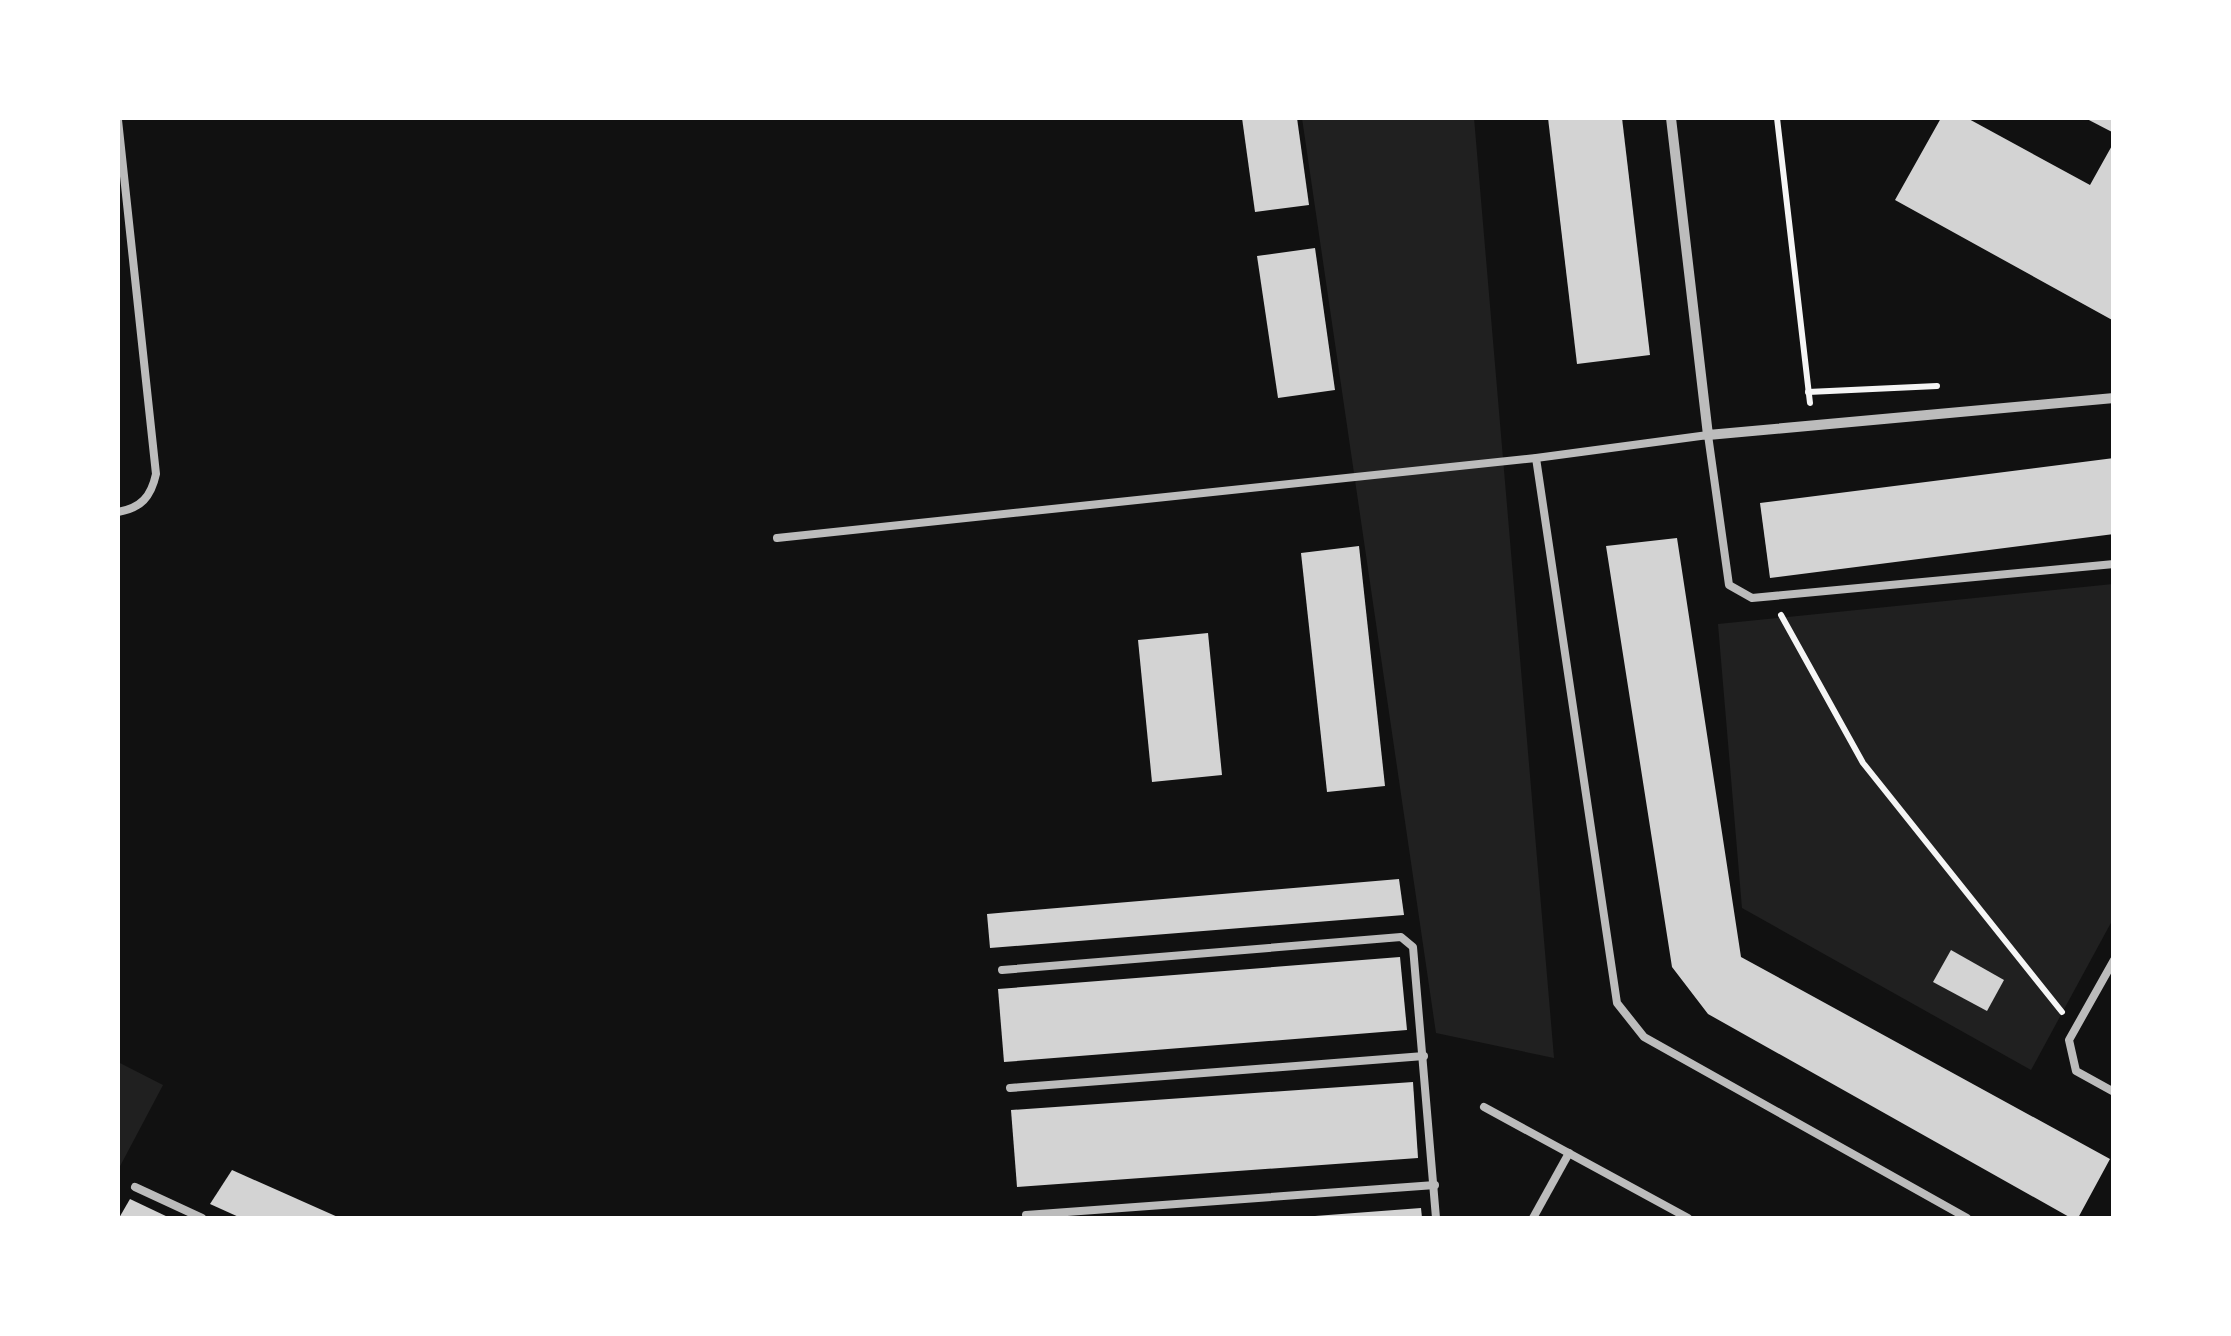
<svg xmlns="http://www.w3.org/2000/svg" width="2231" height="1336" font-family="'Roboto Serif',serif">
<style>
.green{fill:#202020}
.building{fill:#d3d3d3}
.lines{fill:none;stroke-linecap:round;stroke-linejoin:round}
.path{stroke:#f5f5f5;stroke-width:6}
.service{stroke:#bcbcbc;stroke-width:8}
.minor{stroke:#bcbcbc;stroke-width:10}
</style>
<rect width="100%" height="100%" fill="#111"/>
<g class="green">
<polygon points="1302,118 1474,118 1554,1058 1436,1033"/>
<polygon points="2113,584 2113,919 2031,1070 1742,908 1718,624"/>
<polygon points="118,1062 163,1085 118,1170"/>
</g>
<g class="building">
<polygon points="1242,118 1297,118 1309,205 1255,212"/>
<polygon points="1548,118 1622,118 1650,355 1577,364"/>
<polygon points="1941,118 1967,118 2090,185 2114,142 2114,321 1895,200"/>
<polygon points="2085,118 2114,118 2114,133"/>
<polygon points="1315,248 1335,390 1278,398 1257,256"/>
<polygon points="2114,458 2114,534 1770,578 1760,503"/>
<polygon points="1677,538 1741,957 2110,1159 2078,1218 2071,1218 1708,1014 1672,967 1606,546"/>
<polygon points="1359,546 1385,786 1327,792 1301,553"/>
<polygon points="1208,633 1222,775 1152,782 1138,640"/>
<polygon points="1399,879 1404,915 990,948 987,914"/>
<polygon points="1951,950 2004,980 1987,1011 1933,982"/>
<polygon points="1400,957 1407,1030 1004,1062 998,989"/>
<polygon points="1413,1082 1418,1158 1017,1187 1011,1110"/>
<polygon points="232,1170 340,1218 241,1218 210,1204"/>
<polygon points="130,1199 170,1218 119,1218"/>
<polygon points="1421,1208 1422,1218 1315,1218 1315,1216"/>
</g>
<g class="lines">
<g class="path">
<polyline points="1777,118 1810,403"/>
<polyline points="1808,392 1937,386"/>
<polyline points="1781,615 1863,763 2062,1012"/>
</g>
<g class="service">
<path d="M118 120 156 474C151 497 141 508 118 512"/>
<polyline points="1536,458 1617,1003 1644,1037 1967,1218"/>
<polyline points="777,538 1536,458 1708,435 1729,585 1752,598 2114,564"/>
<polyline points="2114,960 2069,1040 2076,1071 2114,1092"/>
<polyline points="1002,970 1401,937 1413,947 1436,1218"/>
<polyline points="1010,1088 1424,1056"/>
<polyline points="1484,1107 1688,1218"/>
<polyline points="135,1187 202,1218"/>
<polyline points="1026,1215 1435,1185"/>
<polyline points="1533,1218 1569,1153"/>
</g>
<polyline class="minor" points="1671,118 1708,435 2114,398"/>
</g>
<rect width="2231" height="1336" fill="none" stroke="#ffffff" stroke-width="240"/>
</svg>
